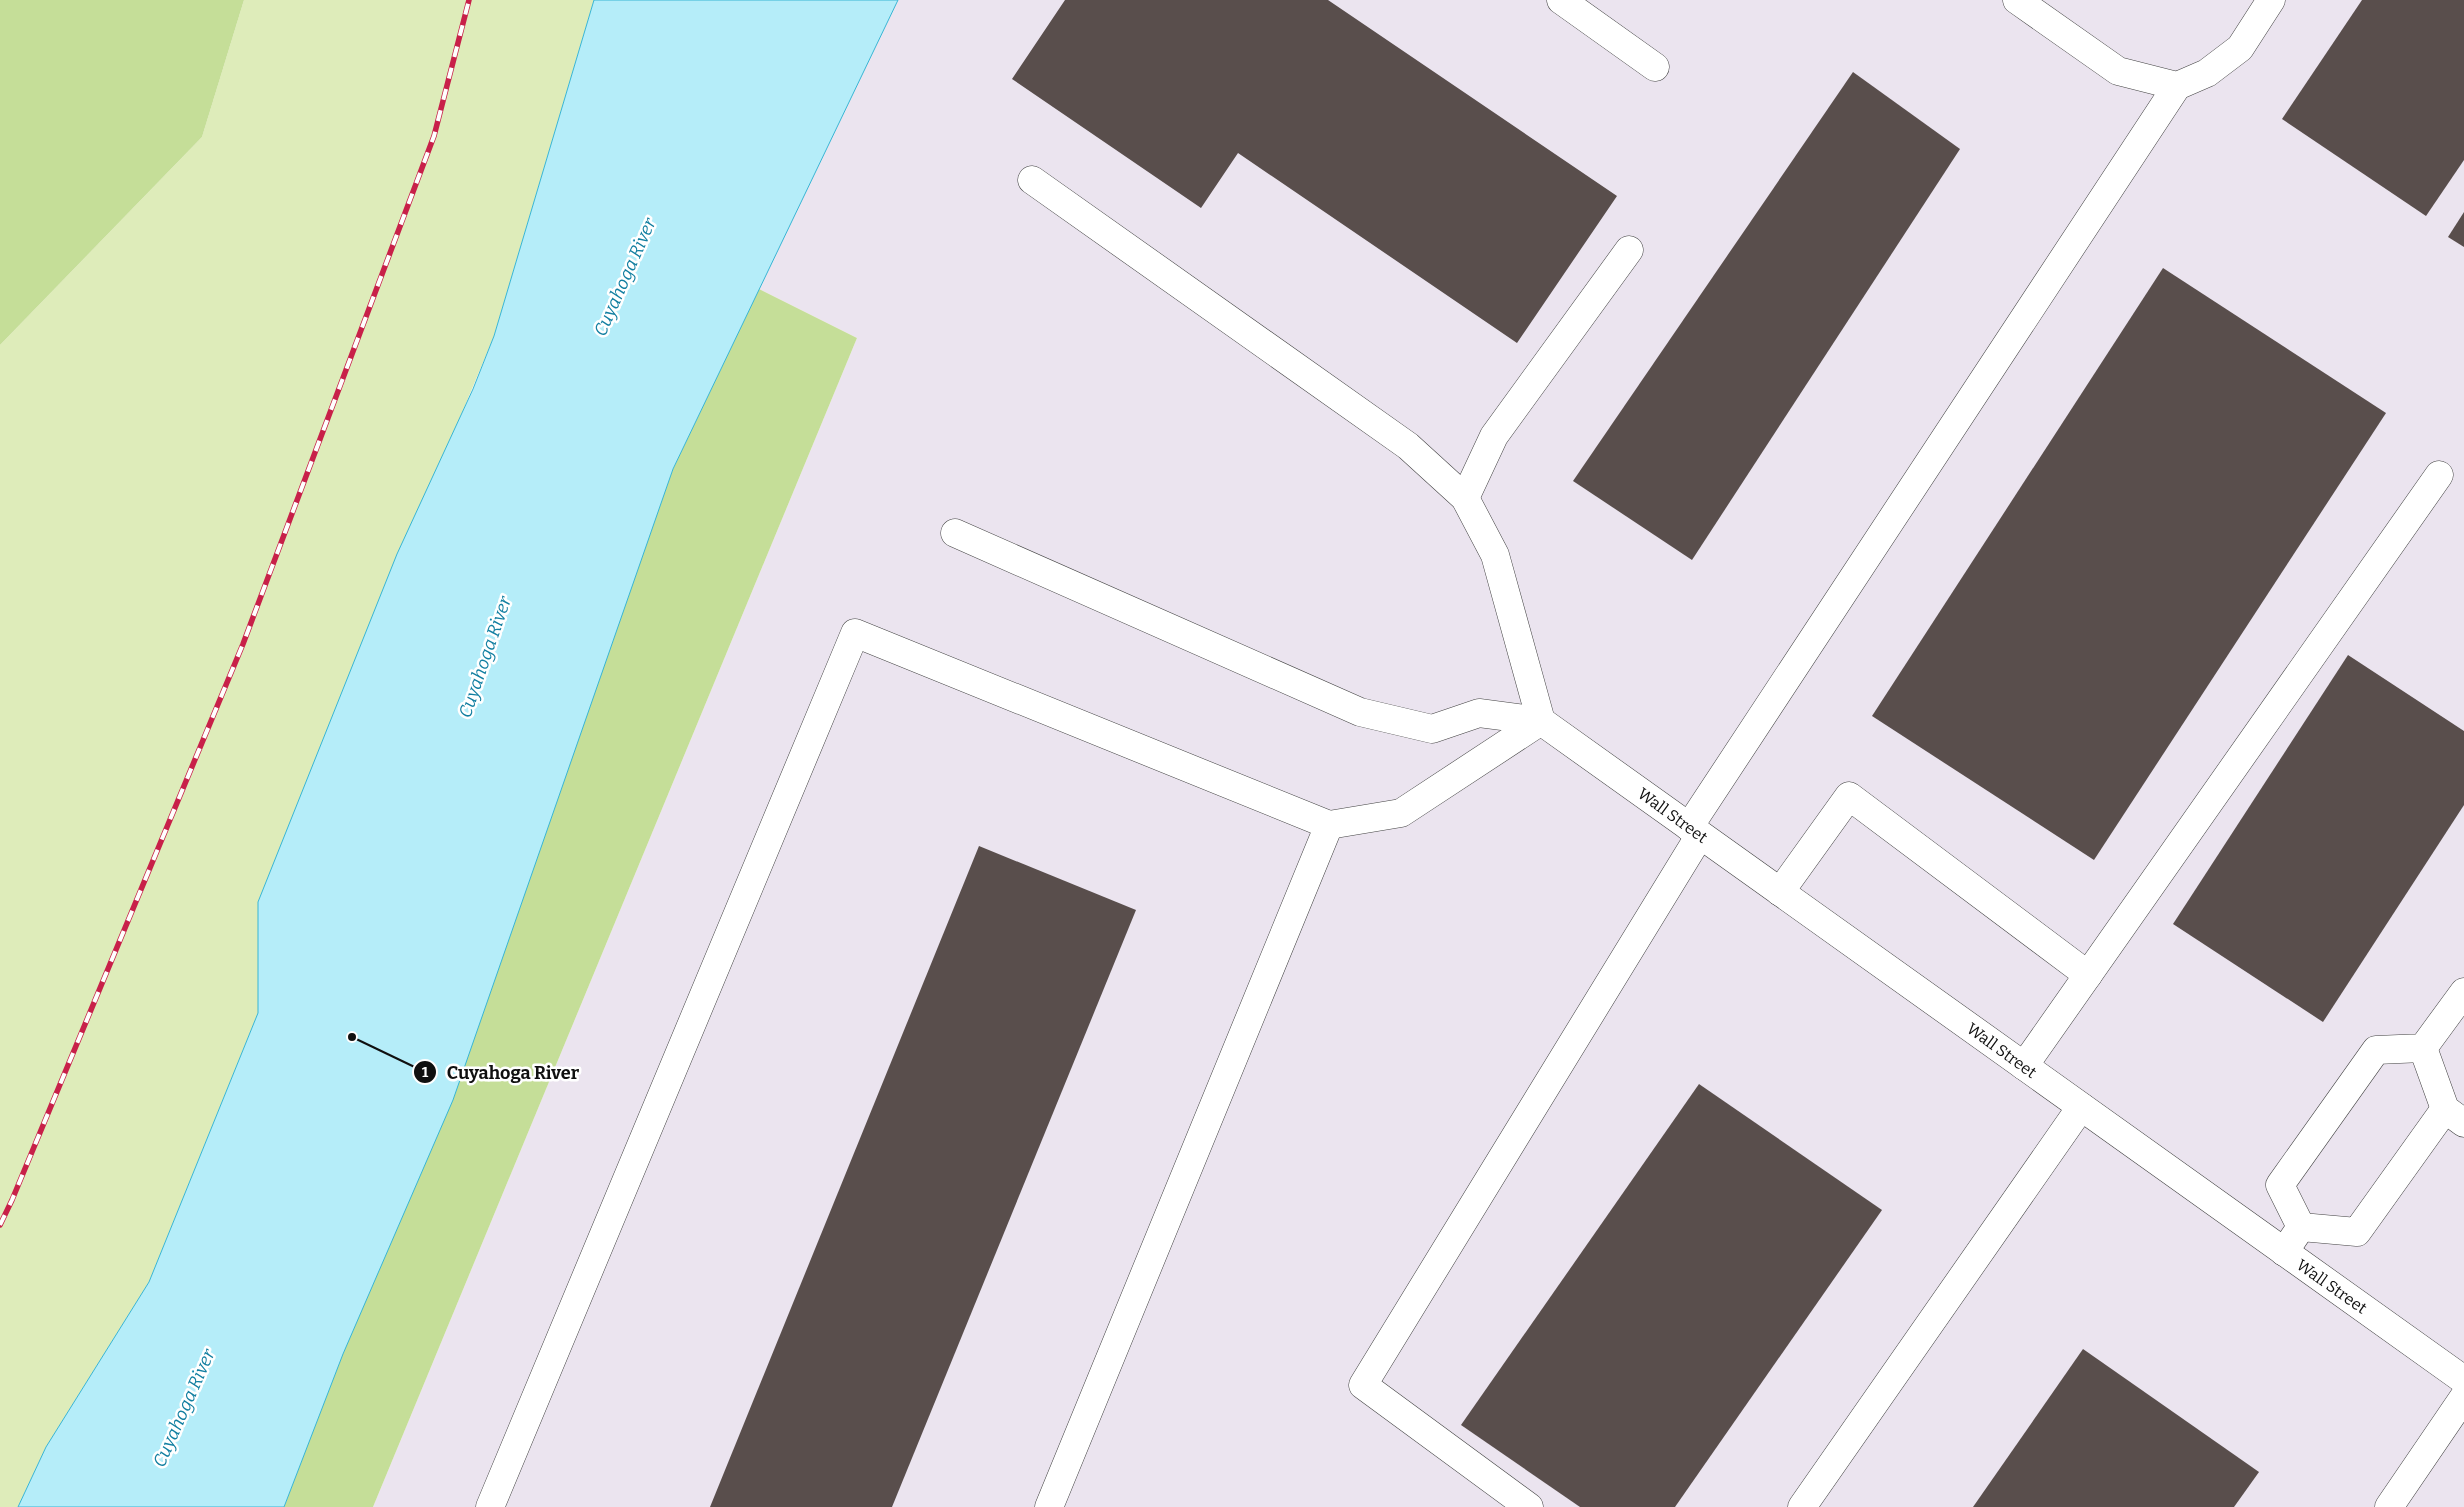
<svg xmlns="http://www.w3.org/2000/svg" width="2464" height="1507" font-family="Bitter,serif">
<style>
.industrial{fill:#ebe4ef}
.green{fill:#deecba}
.forest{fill:#c5de98}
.water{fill:#b5edf9;stroke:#38b5d4}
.building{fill:#594e4c}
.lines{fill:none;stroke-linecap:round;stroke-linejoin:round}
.minor-casing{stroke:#434343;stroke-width:29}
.minor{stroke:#fff;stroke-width:28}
.rail-casing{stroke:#c82049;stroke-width:5.5}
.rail{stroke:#fff;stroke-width:4;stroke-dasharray:11;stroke-linecap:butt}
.labels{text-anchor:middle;stroke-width:5;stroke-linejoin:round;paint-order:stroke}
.street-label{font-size:16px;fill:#101010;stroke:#fff}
.water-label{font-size:18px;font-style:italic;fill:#127fa1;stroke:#fff}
.leader{fill:none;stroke:#101010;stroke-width:2}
.callout-dot{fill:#101010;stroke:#fff;stroke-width:2}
.mark-label{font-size:15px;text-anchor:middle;font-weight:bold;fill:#fff}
.callout-label{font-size:18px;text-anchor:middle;font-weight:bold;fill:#101010;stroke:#fff;stroke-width:5;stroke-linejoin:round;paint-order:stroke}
</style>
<rect width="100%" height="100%" fill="#fffaf3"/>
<polygon class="industrial" points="898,0 2464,0 2464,1507 373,1507 857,338 759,289"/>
<polygon class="green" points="244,0 594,0 494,336 258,902 258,1013 149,1282 46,1447 18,1507 0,1507 0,345 202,137"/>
<g class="forest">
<polygon points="0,0 244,0 202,137 0,345"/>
<polygon points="759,289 857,338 373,1507 284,1507 673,469"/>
</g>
<polygon class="water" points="594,0 898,0 673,469 453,1100 343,1354 284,1507 18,1507 46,1447 149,1282 258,1013 258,902 397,554 473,389 494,336"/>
<g class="building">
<polygon points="1065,0 1328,0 1617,196 1517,343 1238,153 1201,208 1012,79"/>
<polygon points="2362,0 2464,0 2464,160 2426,216 2282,119"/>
<polygon points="1853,72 1960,149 1692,560 1573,481"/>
<polygon points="2464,212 2464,247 2448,237"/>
<polygon points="2163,268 2386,413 2094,860 1872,716"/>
<polygon points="2348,655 2464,731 2464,805 2323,1022 2173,924"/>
<polygon points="979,846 1136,910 892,1507 710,1507"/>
<polygon points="1699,1084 1882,1210 1675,1507 1580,1507 1461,1425"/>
<polygon points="2083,1349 2259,1472 2234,1507 1973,1507"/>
</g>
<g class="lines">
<defs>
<g id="minor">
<polyline points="1561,0 1655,67"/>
<polyline points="2017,0 2118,71 2177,86 2207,73 2240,48 2271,0"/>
<polyline points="1032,180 1408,446 1465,498 1495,555 1541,721"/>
<polyline points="1465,498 1494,436 1629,250"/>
<polyline points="955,533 1360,712 1432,729 1479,713 1541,721 2464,1380"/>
<polyline points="1689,827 2177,86"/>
<polyline points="1780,892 1849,796 2088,975"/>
<polyline points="2423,1048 2445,1109 2464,1123"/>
<polyline points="2024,1066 2439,475"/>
<polyline points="2301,1227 2357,1232 2445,1109"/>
<polyline points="2284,1252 2301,1227 2280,1185 2376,1050 2423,1048 2464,992"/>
<polyline points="490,1507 855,633 1329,825 1401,813 1541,721"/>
<polyline points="1049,1507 1329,825"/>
<polyline points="1529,1507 1363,1385 1700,835"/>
<polyline points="1802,1507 2081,1107"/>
<polyline points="2389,1507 2464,1397"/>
</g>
</defs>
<use href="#minor" class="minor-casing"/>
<use href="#minor" class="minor"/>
<defs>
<polyline id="rail" points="0,1225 12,1200 243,644 434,136 469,0"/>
</defs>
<use href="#rail" class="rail-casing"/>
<use href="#rail" class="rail"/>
</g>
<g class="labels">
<g class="street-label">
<text transform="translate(1673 815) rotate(36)" y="6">Wall Street</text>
<text transform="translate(2002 1050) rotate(36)" y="6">Wall Street</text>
<text transform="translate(2332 1286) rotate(35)" y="6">Wall Street</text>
</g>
<g class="water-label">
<text transform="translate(625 277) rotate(-66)" y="6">Cuyahoga River</text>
<text transform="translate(485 657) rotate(-71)" y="6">Cuyahoga River</text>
<text transform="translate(184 1408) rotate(-66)" y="6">Cuyahoga River</text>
</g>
</g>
<path class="leader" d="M352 1037L425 1072"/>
<g class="callout-dot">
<circle cx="352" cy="1037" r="5"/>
<circle cx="425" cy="1072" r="12"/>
</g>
<g class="mark-label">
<text x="425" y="1077">1</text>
</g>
<g class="callout-label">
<text x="513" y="1079">Cuyahoga River</text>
</g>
</svg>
